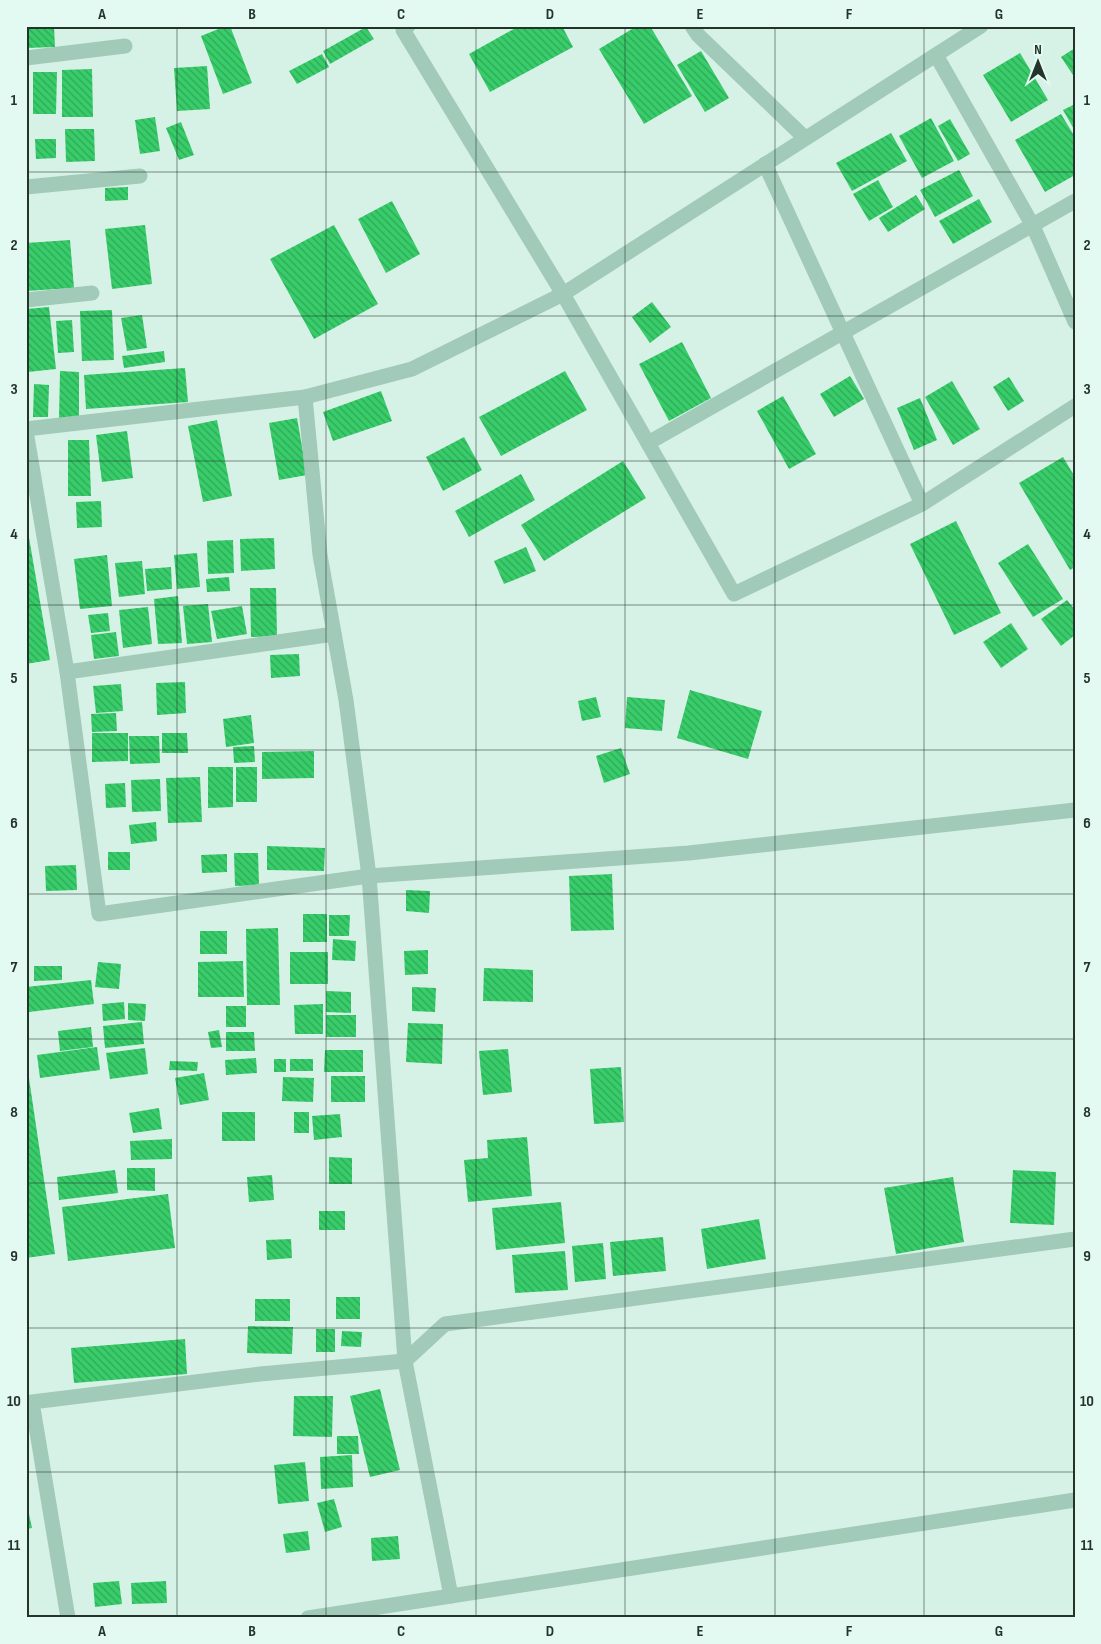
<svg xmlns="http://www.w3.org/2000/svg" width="1101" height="1644" font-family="'Sofia Sans Condensed',sans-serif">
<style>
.building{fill:url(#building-back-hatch)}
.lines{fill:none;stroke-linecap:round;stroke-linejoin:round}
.street{stroke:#a1cab8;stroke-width:15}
.grid{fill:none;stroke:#24342b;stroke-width:1;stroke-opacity:0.55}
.neatline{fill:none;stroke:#24342b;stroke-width:2}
.grid-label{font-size:16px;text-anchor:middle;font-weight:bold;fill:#24342b}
</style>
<defs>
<pattern id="building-back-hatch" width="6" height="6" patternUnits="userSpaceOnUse" patternTransform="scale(1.25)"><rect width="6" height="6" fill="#38cd6a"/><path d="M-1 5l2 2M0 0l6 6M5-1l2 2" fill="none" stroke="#2fa757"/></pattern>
</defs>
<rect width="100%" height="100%" fill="#d6f2e7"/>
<g class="building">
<polygon points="26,26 54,26 55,47 26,48"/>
<polygon points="226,26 230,26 252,83 223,94 201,36"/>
<polygon points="519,26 562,26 573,47 490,92 469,54"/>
<polygon points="637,26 650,26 692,96 644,124 599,49"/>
<polygon points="366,27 374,39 330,64 323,51"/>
<polygon points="1075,48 1075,78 1061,57"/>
<polygon points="701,51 729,98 705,112 677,65"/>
<polygon points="1020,53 1048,100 1011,122 983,75"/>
<polygon points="322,54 329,67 297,84 289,71"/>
<polygon points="207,66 210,109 177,111 174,68"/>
<polygon points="92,69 93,117 62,117 62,70"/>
<polygon points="33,72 57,72 56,114 33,114"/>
<polygon points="1075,104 1075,131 1063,110"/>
<polygon points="1061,114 1075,137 1075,175 1045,192 1015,140"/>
<polygon points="155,117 160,151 140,154 135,120"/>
<polygon points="931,118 954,161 922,178 899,136"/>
<polygon points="950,119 970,154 958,161 938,126"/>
<polygon points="181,122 194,155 179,160 166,128"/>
<rect x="26" y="125" width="3" height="34"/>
<polygon points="65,129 94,129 95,161 66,162"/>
<polygon points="891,133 907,161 852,191 836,163"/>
<polygon points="35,139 56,139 56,158 36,159"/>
<polygon points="959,170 973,196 935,217 920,190"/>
<polygon points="878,180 893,207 869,221 853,194"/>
<polygon points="128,187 128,200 105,201 105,188"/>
<polygon points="916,195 925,209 888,232 879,218"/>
<polygon points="979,199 992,222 953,244 939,221"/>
<polygon points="392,201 420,254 386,273 358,219"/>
<polygon points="145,225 152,284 112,289 105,229"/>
<polygon points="334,225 378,304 314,339 270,259"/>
<polygon points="70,240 74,288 26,291 26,243"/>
<polygon points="652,302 671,327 650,343 632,317"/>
<polygon points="49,307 56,369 28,372 26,309"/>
<polygon points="112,310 114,360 82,361 80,311"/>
<polygon points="142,315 147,348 127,351 121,318"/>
<polygon points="72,320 74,352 58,353 56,321"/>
<polygon points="682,342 711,398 669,421 639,364"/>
<polygon points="164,351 165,362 124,368 122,356"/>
<polygon points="185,368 188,402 86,409 84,375"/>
<polygon points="60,371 79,372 79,419 59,418"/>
<polygon points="565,371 587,410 501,456 479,417"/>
<polygon points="850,376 864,399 834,417 820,394"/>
<polygon points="1009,377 1024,401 1008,411 993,387"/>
<polygon points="952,381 980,429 953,445 925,397"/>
<polygon points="34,384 49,385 48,417 33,417"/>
<polygon points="381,391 392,421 333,441 323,412"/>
<polygon points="783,396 816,454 789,469 757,411"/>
<polygon points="920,398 937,440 914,450 897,408"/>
<polygon points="297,418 307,475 279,480 269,423"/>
<polygon points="217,420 232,496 203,502 188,426"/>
<polygon points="127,431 133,478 102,482 96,435"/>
<polygon points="464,437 482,470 443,491 426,457"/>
<polygon points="68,440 89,440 91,496 68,496"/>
<polygon points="1063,457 1075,477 1075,567 1070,570 1019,483"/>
<polygon points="623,461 646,498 544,561 521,525"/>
<polygon points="521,474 535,500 469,537 455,511"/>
<polygon points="101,501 102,527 77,528 76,502"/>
<polygon points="26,520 50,660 26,664"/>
<polygon points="956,521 1001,613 954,635 910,544"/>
<polygon points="274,538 275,569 241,571 240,539"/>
<polygon points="233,540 234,573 208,574 207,541"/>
<polygon points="1028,544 1063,599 1033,617 998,563"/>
<polygon points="526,547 536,571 504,584 494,561"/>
<polygon points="197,553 200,587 177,589 174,555"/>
<polygon points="107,555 112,606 80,609 74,559"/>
<polygon points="142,561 145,594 119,597 115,563"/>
<polygon points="171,567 172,589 147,591 145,569"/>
<polygon points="229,577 230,591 207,592 206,579"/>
<polygon points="250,588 276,588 277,636 251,637"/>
<polygon points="178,596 182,643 158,644 154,599"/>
<polygon points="1067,600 1075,610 1075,635 1061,646 1041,619"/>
<polygon points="208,604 212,642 187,644 183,606"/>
<polygon points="242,606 247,634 217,639 211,611"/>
<polygon points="148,607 152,644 123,648 119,610"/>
<polygon points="108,613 110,631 91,633 88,615"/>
<polygon points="1011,623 1028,649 1001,668 983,642"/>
<polygon points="116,632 119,656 94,659 91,635"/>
<polygon points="299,654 300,676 271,678 270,655"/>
<polygon points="185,682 186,713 157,715 156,683"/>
<polygon points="121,684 123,711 96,713 93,686"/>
<polygon points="690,690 762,711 748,759 677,738"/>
<polygon points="596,697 601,717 582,721 578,701"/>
<polygon points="627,697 665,700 662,731 625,728"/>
<polygon points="116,713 117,731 92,732 91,714"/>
<polygon points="251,715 254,743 226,747 223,719"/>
<polygon points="92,733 128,733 128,761 92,762"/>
<polygon points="162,733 187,733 188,753 162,753"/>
<polygon points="129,736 159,736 160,763 130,764"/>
<polygon points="254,746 255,762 234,763 233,747"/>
<polygon points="621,748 630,774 604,783 596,756"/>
<polygon points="314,751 314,778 262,779 262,752"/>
<polygon points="208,767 233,767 233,807 208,808"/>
<rect x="236" y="767" width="21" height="35"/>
<polygon points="200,777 202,822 168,823 166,778"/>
<polygon points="160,779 161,811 132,812 131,780"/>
<polygon points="125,783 126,807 106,808 105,784"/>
<polygon points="156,822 157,841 131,844 129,825"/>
<polygon points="267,846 325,848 324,871 267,870"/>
<rect x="108" y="852" width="22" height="18"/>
<polygon points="234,853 258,853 259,885 235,886"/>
<polygon points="227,854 227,872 202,873 201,855"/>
<polygon points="76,865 77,890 46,891 45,866"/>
<polygon points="612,874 614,930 571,931 569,876"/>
<polygon points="406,890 430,891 429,913 406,911"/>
<rect x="303" y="914" width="24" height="28"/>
<polygon points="329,915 350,915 349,936 329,936"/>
<polygon points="278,928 280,1005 247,1005 246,929"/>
<rect x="200" y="931" width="27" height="23"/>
<polygon points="333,939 356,941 355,961 332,960"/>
<polygon points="428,950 428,974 405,975 404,951"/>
<rect x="290" y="952" width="38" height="32"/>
<polygon points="243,961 244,997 198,997 198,962"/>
<polygon points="98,962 121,964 119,989 95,987"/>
<polygon points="34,966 62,966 62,980 34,981"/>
<polygon points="484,968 533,970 533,1002 483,1001"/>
<polygon points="91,980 94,1004 29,1012 26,987"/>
<polygon points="412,987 436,988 435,1012 412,1011"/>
<polygon points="326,991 351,992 351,1013 326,1012"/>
<polygon points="124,1002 125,1019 103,1021 102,1004"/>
<polygon points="128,1003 146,1004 145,1021 128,1020"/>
<polygon points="323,1004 323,1034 295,1034 294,1005"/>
<rect x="226" y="1006" width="20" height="21"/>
<rect x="326" y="1015" width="30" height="22"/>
<polygon points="142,1022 144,1044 105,1048 103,1026"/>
<polygon points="408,1023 443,1024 442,1064 406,1062"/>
<polygon points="91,1027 93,1047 60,1051 58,1031"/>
<polygon points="219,1030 222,1047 211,1048 208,1032"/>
<polygon points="226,1032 254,1032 255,1051 226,1051"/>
<polygon points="97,1047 100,1070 40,1078 37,1055"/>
<polygon points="145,1048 148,1074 110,1079 106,1053"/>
<polygon points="508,1049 512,1092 483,1095 479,1051"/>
<polygon points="325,1050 363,1050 363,1072 324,1072"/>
<polygon points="26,1058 55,1254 26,1258"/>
<polygon points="256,1058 257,1073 226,1075 225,1060"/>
<rect x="274" y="1059" width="12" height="13"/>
<rect x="290" y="1059" width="23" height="12"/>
<polygon points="170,1061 198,1062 197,1071 169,1070"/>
<polygon points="621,1067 624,1122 594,1124 590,1069"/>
<polygon points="204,1073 209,1100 180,1105 175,1078"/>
<rect x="331" y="1076" width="34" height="26"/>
<polygon points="283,1077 314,1078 313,1102 282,1101"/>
<polygon points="159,1108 162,1129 133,1133 129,1113"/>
<rect x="222" y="1112" width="33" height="29"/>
<rect x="294" y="1112" width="15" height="21"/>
<polygon points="340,1114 342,1137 314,1140 312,1116"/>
<polygon points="527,1137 532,1196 468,1202 464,1160 488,1158 487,1140"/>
<polygon points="172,1139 172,1159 131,1160 130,1141"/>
<polygon points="329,1157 352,1158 352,1184 329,1184"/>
<polygon points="127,1168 155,1168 155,1191 127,1190"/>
<polygon points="115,1170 118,1193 59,1200 57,1177"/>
<polygon points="1013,1170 1056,1172 1054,1225 1010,1223"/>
<polygon points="272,1175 274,1200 249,1202 247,1177"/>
<polygon points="953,1177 964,1242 896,1254 884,1188"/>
<polygon points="168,1194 175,1248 68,1261 62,1207"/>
<polygon points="561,1202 565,1243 496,1250 492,1208"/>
<rect x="319" y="1211" width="26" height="19"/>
<polygon points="759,1219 766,1259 707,1269 701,1229"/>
<polygon points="663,1237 666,1271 613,1276 610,1242"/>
<polygon points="291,1239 292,1258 267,1260 266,1240"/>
<polygon points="603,1243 606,1279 575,1282 572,1246"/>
<polygon points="565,1251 568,1290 515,1293 512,1255"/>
<rect x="336" y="1297" width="24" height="22"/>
<rect x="255" y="1299" width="35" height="22"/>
<polygon points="248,1326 293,1327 292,1354 247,1353"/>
<rect x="316" y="1329" width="19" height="23"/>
<polygon points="342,1331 362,1332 361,1347 341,1346"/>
<polygon points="185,1339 187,1374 74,1383 71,1348"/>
<polygon points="380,1389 400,1470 370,1477 350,1396"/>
<polygon points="294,1396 333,1396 332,1437 293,1436"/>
<polygon points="337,1436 358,1436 359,1454 337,1454"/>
<polygon points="352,1455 353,1487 321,1489 320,1457"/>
<polygon points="305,1462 309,1501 278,1504 274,1465"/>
<polygon points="334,1499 342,1527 325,1532 317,1503"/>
<polygon points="26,1500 32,1528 26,1529"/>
<polygon points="308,1531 310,1550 286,1553 283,1534"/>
<polygon points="398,1536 400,1559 372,1561 371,1538"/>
<polygon points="119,1581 122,1604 95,1607 93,1583"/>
<polygon points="166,1581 167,1603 132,1604 131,1583"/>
</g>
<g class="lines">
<g class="street">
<polyline points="408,26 403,30 563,294 734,594 922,504 1075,406"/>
<polyline points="692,26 698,35 805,138"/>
<polyline points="936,55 1033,226 1075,322"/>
<polyline points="26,58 125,46"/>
<polyline points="765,164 922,504"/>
<polyline points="26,187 140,176"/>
<polyline points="26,300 92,293"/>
<polyline points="305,397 320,555 346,700 369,876 405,1361 451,1596"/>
<polyline points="26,429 305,397 412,369 563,294 981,26"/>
<polyline points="26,431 67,672 99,914 369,876 689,853 1075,810"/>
<polyline points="648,443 1075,201"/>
<polyline points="67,672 334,634"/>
<polyline points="68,1618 32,1402 260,1374 405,1361 445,1324 1075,1239"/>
<polyline points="308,1618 1075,1500"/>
</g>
</g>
<path class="grid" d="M177 26V1618M326 26V1618M476 26V1618M625 26V1618M775 26V1618M924 26V1618M26 172H1075M26 316H1075M26 461H1075M26 605H1075M26 750H1075M26 894H1075M26 1039H1075M26 1183H1075M26 1328H1075M26 1472H1075"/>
<rect width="1101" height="1644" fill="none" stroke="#e2faf1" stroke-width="55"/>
<g transform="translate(1038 62)" stroke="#e2faf1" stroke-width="4" paint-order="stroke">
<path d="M0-4L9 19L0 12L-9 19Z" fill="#24342b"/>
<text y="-8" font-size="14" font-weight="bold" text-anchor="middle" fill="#24342b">N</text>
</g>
<rect x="28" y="28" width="1046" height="1588" class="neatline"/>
<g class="grid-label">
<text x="102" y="19">A</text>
<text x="252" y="19">B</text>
<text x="401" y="19">C</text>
<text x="550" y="19">D</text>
<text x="700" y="19">E</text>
<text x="849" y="19">F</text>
<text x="999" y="19">G</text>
<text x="14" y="105">1</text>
<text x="1087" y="105">1</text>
<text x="14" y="250">2</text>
<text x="1087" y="250">2</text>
<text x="14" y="394">3</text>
<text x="1087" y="394">3</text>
<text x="14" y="539">4</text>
<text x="1087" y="539">4</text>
<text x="14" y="683">5</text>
<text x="1087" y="683">5</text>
<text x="14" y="828">6</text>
<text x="1087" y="828">6</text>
<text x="14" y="972">7</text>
<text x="1087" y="972">7</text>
<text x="14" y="1117">8</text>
<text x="1087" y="1117">8</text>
<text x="14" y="1261">9</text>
<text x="1087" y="1261">9</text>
<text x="14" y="1406">10</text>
<text x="1087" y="1406">10</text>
<text x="14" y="1550">11</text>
<text x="1087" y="1550">11</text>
<text x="102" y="1636">A</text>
<text x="252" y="1636">B</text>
<text x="401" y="1636">C</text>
<text x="550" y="1636">D</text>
<text x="700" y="1636">E</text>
<text x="849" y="1636">F</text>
<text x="999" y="1636">G</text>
</g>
</svg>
